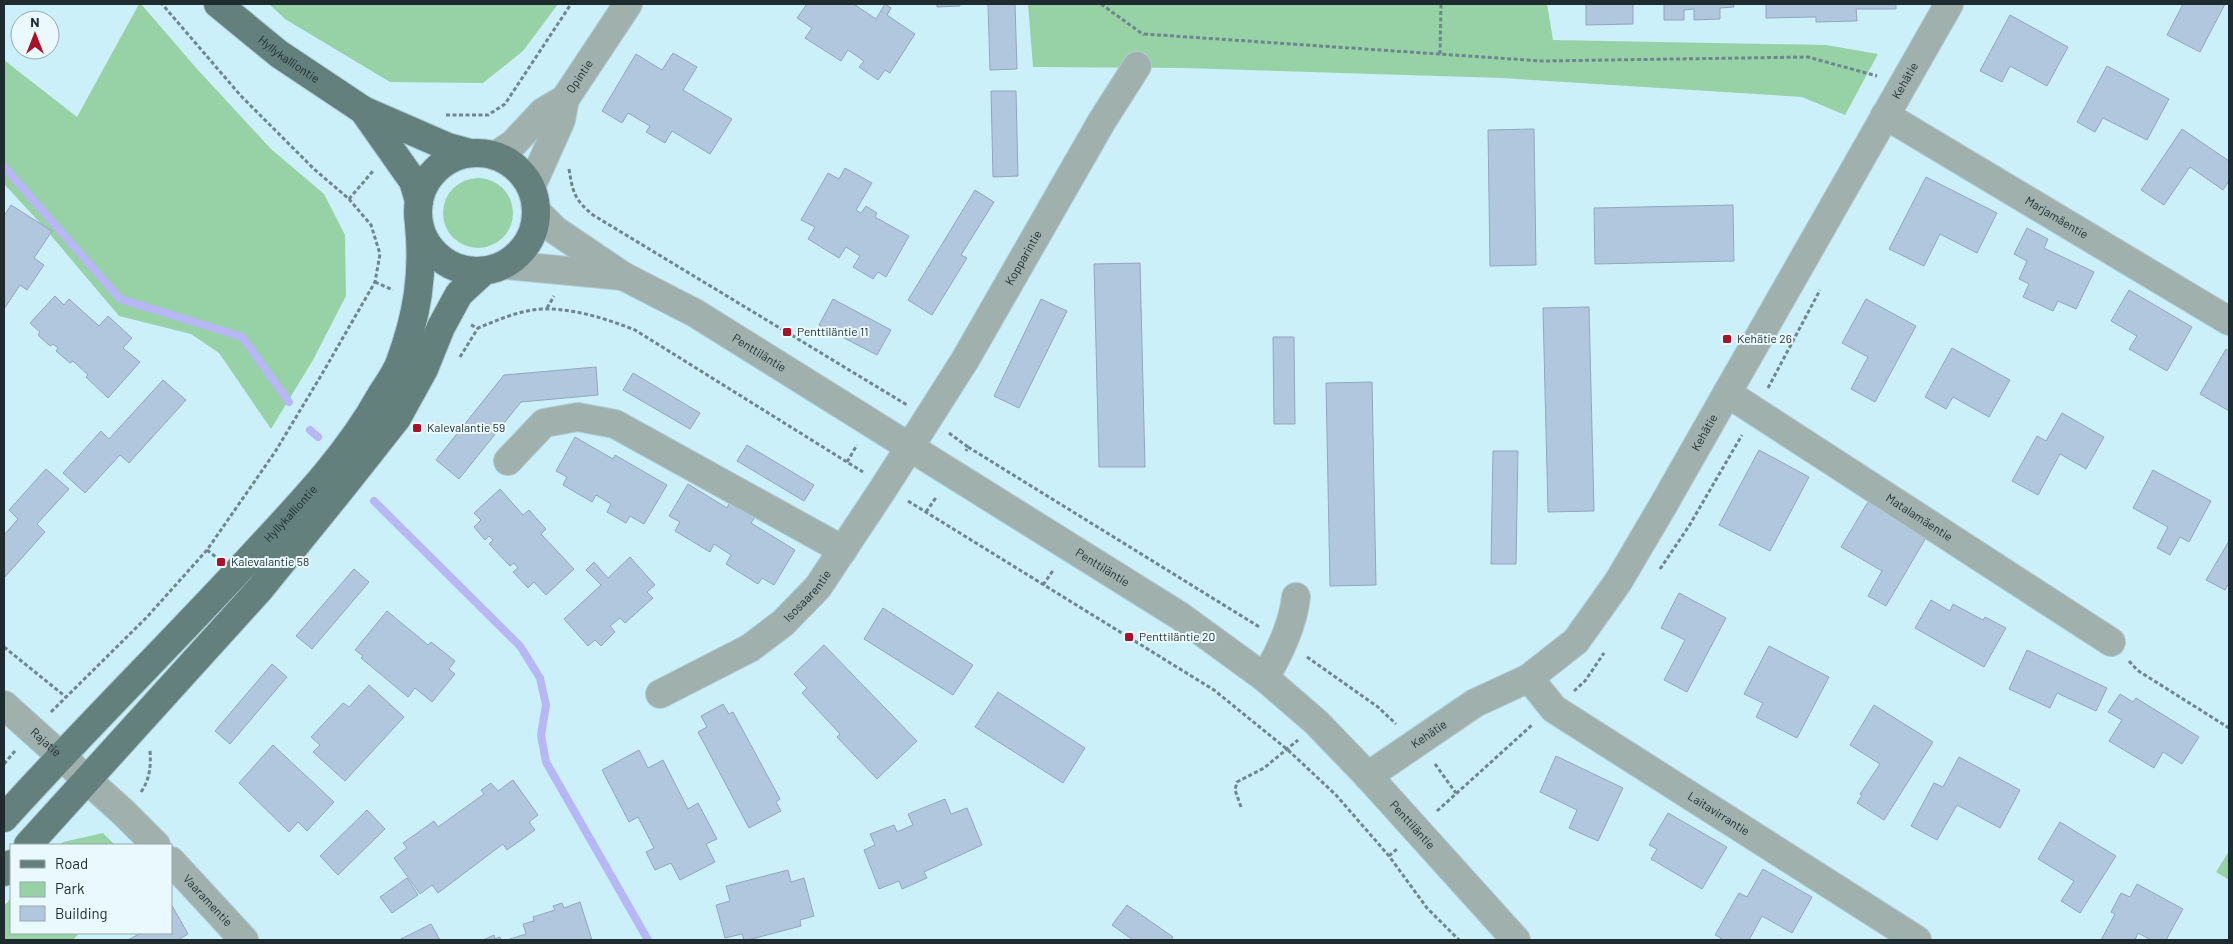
<svg xmlns="http://www.w3.org/2000/svg" width="2233" height="944" font-family="Barlow,sans-serif">
<style>
.green{fill:#96d2a6}
.lines{fill:none;stroke-linecap:round;stroke-linejoin:round}
.stream{stroke:#b6b7f4;stroke-width:8}
.building{fill:#b1c7de;stroke:#92a6bd}
.minor-casing{stroke:#adcdd5;stroke-width:30}
.major-casing{stroke:#adcdd5;stroke-width:30}
.path{stroke:#6e868d;stroke-width:3;stroke-dasharray:4 2.5;stroke-linecap:butt}
.minor{stroke:#a0b0ad;stroke-width:28}
.major{stroke:#63807c;stroke-width:28}
.poi-dot{fill:#a81127;stroke:#eaf9fd;stroke-width:2}
.labels{text-anchor:middle;stroke-width:4;stroke-linejoin:round;paint-order:stroke}
.street-label{font-size:12px;fill:#1e2b2f;stroke:#eaf9fd}
.poi-label{font-size:12px;fill:#1e2b2f;stroke:#eaf9fd;text-anchor:start}
</style>
<rect width="100%" height="100%" fill="#ccf0fa"/>
<g class="green">
<polygon points="139,4 141,4 198,70 271,149 324,194 345,235 346,296 313,360 271,429 219,353 191,334 119,316 43,226 4,184 4,60 77,117"/>
<polygon points="269,4 558,4 523,51 483,83 390,82 285,19"/>
<polygon points="1028,4 1547,4 1553,40 1826,45 1878,54 1845,115 1802,97 1501,78 1184,68 1033,67"/>
<circle cx="478" cy="213" r="35"/>
<polygon points="103,833 115,845 60,845 63,842"/>
<polygon points="2229,851 2229,880 2216,872"/>
<polygon points="11,898 11,933 79,933 73,940 4,940 4,906"/>
</g>
<g class="lines">
<g class="stream">
<polyline points="4,167 120,299 242,337 289,402"/>
<polyline points="310,430 318,437"/>
<polyline points="374,501 520,646 540,678 546,705 541,735 546,762 648,940"/>
</g>
</g>
<g class="building">
<polygon points="807,4 856,4 855,5 876,19 885,4 891,8 887,15 915,34 890,73 885,70 878,80 859,67 864,61 848,50 841,61 805,38 812,28 797,18"/>
<polygon points="937,4 960,4 960,6 937,7"/>
<polygon points="988,4 1015,4 1017,69 990,70"/>
<polygon points="1586,4 1633,4 1633,24 1586,25"/>
<polygon points="1664,4 1733,4 1734,7 1720,8 1720,19 1694,20 1694,9 1684,10 1684,20 1664,20"/>
<polygon points="1766,4 1896,4 1896,9 1856,9 1857,21 1816,22 1816,17 1766,18"/>
<polygon points="2183,4 2225,4 2200,52 2167,35"/>
<polygon points="2010,15 2068,47 2047,86 2010,66 2002,82 1980,71"/>
<polygon points="673,53 697,67 683,90 732,119 710,154 672,131 665,143 646,132 650,126 628,113 622,123 602,111 636,54 662,70"/>
<polygon points="2107,66 2169,99 2147,140 2103,118 2095,132 2077,122"/>
<polygon points="991,91 1016,91 1018,176 993,177"/>
<polygon points="1534,129 1536,265 1490,266 1488,130"/>
<polygon points="2182,129 2229,161 2229,181 2223,190 2190,167 2164,205 2141,190"/>
<polygon points="845,168 872,183 856,210 861,213 866,206 877,213 875,217 909,236 886,277 878,272 873,279 853,267 860,256 846,247 839,258 808,239 815,227 801,220 828,173 839,179"/>
<polygon points="1926,177 1997,213 1977,253 1940,234 1924,266 1889,249"/>
<polygon points="975,190 994,202 961,255 967,258 932,315 908,300"/>
<polygon points="11,205 52,231 34,258 44,265 27,290 20,285 4,309 4,216"/>
<polygon points="1733,205 1734,261 1595,264 1594,208"/>
<polygon points="2027,228 2048,239 2044,248 2094,272 2076,309 2058,301 2053,311 2023,297 2029,284 2019,279 2027,261 2014,254"/>
<polygon points="1140,263 1145,467 1099,467 1094,264"/>
<polygon points="2129,290 2192,327 2167,371 2129,349 2137,336 2111,321"/>
<polygon points="55,296 64,305 69,299 99,326 108,316 132,338 123,348 140,362 108,398 86,377 88,375 73,361 70,363 56,351 58,348 53,344 50,346 38,335 40,332 30,323"/>
<polygon points="833,299 891,330 877,355 819,325"/>
<polygon points="1041,299 1067,311 1019,408 994,396"/>
<polygon points="1866,299 1916,326 1875,402 1851,389 1868,357 1842,343"/>
<polygon points="1589,307 1594,511 1548,512 1543,308"/>
<polygon points="1273,337 1294,337 1295,424 1274,424"/>
<polygon points="1952,348 2010,380 1989,417 1953,397 1946,409 1925,397"/>
<polygon points="2226,349 2229,351 2229,411 2200,394"/>
<polygon points="596,367 598,395 521,402 459,479 436,460 504,375"/>
<polygon points="633,373 700,413 690,429 623,390"/>
<polygon points="163,380 186,400 129,463 120,455 85,493 63,473 101,431 109,439"/>
<polygon points="1372,382 1376,585 1330,586 1326,383"/>
<polygon points="2062,413 2104,437 2086,469 2060,454 2038,495 2012,481 2037,436 2046,441"/>
<polygon points="575,437 613,459 615,455 667,485 644,524 630,516 626,523 607,512 611,504 596,495 592,502 563,485 567,477 556,471"/>
<polygon points="747,445 814,485 804,501 737,461"/>
<polygon points="1759,450 1809,477 1770,551 1719,525"/>
<polygon points="1493,451 1518,451 1516,564 1491,564"/>
<polygon points="46,469 69,489 37,524 45,532 4,578 4,535 18,519 9,510"/>
<polygon points="2153,470 2211,501 2189,542 2180,537 2170,555 2157,548 2168,527 2133,508"/>
<polygon points="688,484 727,508 730,502 755,517 751,523 795,550 774,585 762,578 758,584 726,564 731,555 714,544 710,552 675,531 680,522 669,516"/>
<polygon points="500,489 523,515 529,510 546,529 541,534 574,569 546,595 534,582 528,588 513,572 518,568 514,563 510,566 489,544 493,540 489,536 485,540 474,527 481,520 474,513"/>
<polygon points="1868,502 1927,536 1886,606 1868,596 1882,571 1841,547"/>
<polygon points="2229,541 2229,583 2225,590 2206,580"/>
<polygon points="630,557 655,585 647,592 653,598 625,623 620,618 610,626 615,632 601,646 595,640 588,646 564,619 601,585 586,570 594,562 608,578"/>
<polygon points="354,569 369,582 312,649 296,636"/>
<polygon points="1679,593 1726,618 1687,692 1664,680 1685,640 1661,628"/>
<polygon points="1931,600 1950,611 1953,604 1983,620 1985,617 2006,628 1984,667 1915,628"/>
<polygon points="883,608 973,665 953,695 864,639"/>
<polygon points="387,611 428,645 431,642 455,661 449,669 455,674 432,702 415,688 408,697 361,658 363,656 355,650"/>
<polygon points="824,645 917,741 877,779 837,737 840,734 802,693 807,688 794,674"/>
<polygon points="1769,646 1829,677 1797,738 1756,717 1763,703 1744,694"/>
<polygon points="2027,650 2107,688 2096,711 2057,693 2050,708 2009,689"/>
<polygon points="272,664 287,677 230,744 215,731"/>
<polygon points="369,685 404,717 345,781 313,752 320,745 311,737 343,703 349,707"/>
<polygon points="998,692 1085,748 1063,783 975,727"/>
<polygon points="2120,694 2133,702 2136,698 2199,737 2182,764 2163,752 2154,768 2109,741 2122,720 2108,712"/>
<polygon points="723,704 729,714 733,712 780,799 776,802 781,811 749,828 698,732 707,727 701,716"/>
<polygon points="1874,705 1933,742 1884,820 1857,803 1862,795 1860,794 1880,764 1850,745"/>
<polygon points="273,745 334,802 307,831 298,822 289,832 239,783"/>
<polygon points="639,750 648,768 663,760 688,809 698,803 717,839 706,844 715,862 680,880 671,863 655,870 646,852 654,848 638,817 629,822 602,770"/>
<polygon points="1556,756 1623,788 1598,841 1569,828 1577,810 1540,792"/>
<polygon points="1959,757 2020,790 2000,828 1957,805 1937,840 1911,826 1934,783 1943,787"/>
<polygon points="513,780 538,815 529,822 535,830 507,850 503,844 438,893 432,885 420,894 394,858 407,848 403,843 434,821 438,827 484,794 481,790 491,783 498,791"/>
<polygon points="945,799 951,814 967,808 982,845 924,872 927,878 902,889 899,881 879,889 864,850 875,845 870,834 894,825 897,832 913,825 908,814"/>
<polygon points="367,810 385,829 338,875 320,856"/>
<polygon points="1668,813 1727,847 1702,889 1651,859 1657,849 1649,845"/>
<polygon points="2060,822 2116,856 2080,913 2061,901 2074,881 2038,859"/>
<polygon points="1763,869 1812,897 1792,933 1762,916 1749,940 1720,940 1721,938 1715,935 1739,893 1747,897"/>
<polygon points="788,870 791,882 804,878 814,916 800,920 801,926 748,940 744,940 742,934 725,938 716,905 730,901 726,886"/>
<polygon points="407,878 418,895 392,913 380,897"/>
<polygon points="2137,884 2183,909 2166,940 2151,940 2138,933 2135,940 2101,940 2115,914 2111,912 2121,893 2130,897"/>
<polygon points="580,902 592,940 507,940 526,934 523,924 534,921 533,917 555,910 553,906 562,903 564,908"/>
<polygon points="171,904 188,934 178,940 128,940 141,933 171,933"/>
<polygon points="1127,905 1173,937 1171,940 1133,940 1112,925"/>
<polygon points="431,924 440,940 399,940"/>
<polygon points="494,935 495,939 500,937 501,940 483,940"/>
</g>
<g class="lines">
<defs>
<g id="minor">
<path id="s1" d="M1885 115 2229 321"/>
<path id="s2" d="M495 156 513 144 543 112 565 99 628 4"/>
<polyline points="531,187 561,120 565,99"/>
<path id="s3" d="M537 212 555 230 623 276 695 313 1180 616 1265 678 1316 722 1368 776 1516 940"/>
<polyline points="505,265 623,276"/>
<path id="s4" d="M1727 393 2111 642"/>
<polyline points="508,461 544,423 578,417 615,424 843,550"/>
<path d="M1265 678C1279 653 1293 625 1296 597"/>
<path id="s5" d="M1529 678 1554 709 1917 940"/>
<path id="s6" d="M660 694 750 648 783 623 818 587 885 486 965 360 1102 121 1137 66"/>
<path id="s7" d="M4 705 124 813 156 845"/>
<path id="s8" d="M1368 776 1475 703 1529 678 1576 641 1618 582 1661 509 1949 4"/>
<path id="s9" d="M171 861 244 940"/>
</g>
<g id="major">
<path id="s10" d="M218 4 279 54 363 110 448 147 470 153"/>
<polyline points="363,110 413,181 419,201"/>
<circle cx="477" cy="212" r="59"/>
<path id="s11" d="M4 818C89 724 179 636 264 543 307 497 350 451 381 395 387 385 396 374 400 362 417 316 424 274 419 225"/>
<polyline points="28,845 260,589 345,484 397,418 424,369 441,327 459,294 484,271"/>
<polyline points="4,872 11,864"/>
</g>
</defs>
<use href="#minor" class="minor-casing"/>
<use href="#major" class="major-casing"/>
<g class="path">
<polyline points="1101,4 1144,35"/>
<polyline points="1144,34 1542,61 1808,57 1877,76"/>
<polyline points="1440,54 1441,4"/>
<polyline points="446,115 488,115 505,104 571,4"/>
<path d="M569 169C573 193 574 199 593 215L907 405"/>
<polyline points="349,199 373,171"/>
<polyline points="375,282 393,290"/>
<polyline points="547,308 554,296"/>
<path d="M471 325 478 328C500 319 525 308 549 309 579 310 607 319 635 330L863 472"/>
<polyline points="460,357 478,328"/>
<polyline points="1768,388 1820,290"/>
<polyline points="949,433 968,447 966,451"/>
<polyline points="968,447 1261,628"/>
<polyline points="847,462 857,445"/>
<polyline points="908,501 1214,690 1288,750 1336,795 1389,856 1427,908 1459,940"/>
<polyline points="926,512 937,496"/>
<polyline points="207,550 216,557"/>
<polyline points="1660,569 1689,526 1742,435"/>
<polyline points="1043,585 1054,569"/>
<polyline points="4,647 66,697"/>
<polyline points="1307,657 1378,707 1396,724"/>
<polyline points="2129,661 2137,670 2229,728"/>
<polyline points="1574,691 1585,681 1604,653"/>
<polyline points="51,712 147,617 207,550 275,452 322,374 375,282 380,254 371,225 349,199 314,169 241,96 162,4"/>
<polyline points="4,764 15,751"/>
<polyline points="1435,764 1456,793"/>
<path d="M141 792C150 779 151 766 150 750"/>
<polyline points="1241,807 1235,790 1237,782 1264,768 1298,740"/>
<polyline points="1437,811 1532,725"/>
<polyline points="1389,856 1398,848"/>
</g>
<use href="#minor" class="minor"/>
<use href="#major" class="major"/>
</g>
<g class="poi-dot">
<rect x="782" y="327" width="10" height="10" rx="2.5"/>
<rect x="1722" y="334" width="10" height="10" rx="2.5"/>
<rect x="412" y="423" width="10" height="10" rx="2.5"/>
<rect x="216" y="557" width="10" height="10" rx="2.5"/>
<rect x="1124" y="632" width="10" height="10" rx="2.5"/>
</g>
<g class="labels">
<g class="street-label">
<text dy="4" stroke="none"><textPath href="#s10" startOffset="90">Hyllykalliontie</textPath></text>
<text dy="4" stroke="none"><textPath href="#s2" startOffset="118">Opintie</textPath></text>
<text dy="4" stroke="none"><textPath href="#s8" startOffset="899">Kehätie</textPath></text>
<text dy="4" stroke="none"><textPath href="#s1" startOffset="200">Marjamäentie</textPath></text>
<text dy="4" stroke="none"><textPath href="#s6" startOffset="581">Kopparintie</textPath></text>
<text dy="4" stroke="none"><textPath href="#s3" startOffset="264">Penttiläntie</textPath></text>
<text dy="4" stroke="none"><textPath href="#s8" startOffset="494">Kehätie</textPath></text>
<text dy="4" stroke="none"><textPath href="#s11" startOffset="418">Hyllykalliontie</textPath></text>
<text dy="4" stroke="none"><textPath href="#s4" startOffset="229">Matalamäentie</textPath></text>
<text dy="4" stroke="none"><textPath href="#s3" startOffset="669">Penttiläntie</textPath></text>
<text dy="4" stroke="none"><textPath href="#s6" startOffset="179">Isosaarentie</textPath></text>
<text dy="4" stroke="none"><textPath href="#s8" startOffset="74">Kehätie</textPath></text>
<text dy="4" stroke="none"><textPath href="#s7" startOffset="56">Rajatie</textPath></text>
<text dy="4" stroke="none"><textPath href="#s5" startOffset="235">Laitavirrantie</textPath></text>
<text dy="4" stroke="none"><textPath href="#s3" startOffset="1074">Penttiläntie</textPath></text>
<text dy="4" stroke="none"><textPath href="#s9" startOffset="54">Vaaramentie</textPath></text>
</g>
<g class="poi-label">
<text x="797" y="336">Penttiläntie 11</text>
<text x="1737" y="343">Kehätie 26</text>
<text x="427" y="432">Kalevalantie 59</text>
<text x="231" y="566">Kalevalantie 58</text>
<text x="1139" y="641">Penttiläntie 20</text>
</g>
</g>
<rect width="2233" height="944" fill="none" stroke="#1e2b2f" stroke-width="10"/>
<rect x="10" y="844" width="162" height="90" fill="#eaf9fd" stroke="#98a7ab"/>
<rect x="20" y="860" width="25" height="8" fill="#63807c" stroke="#98a7ab"/>
<text x="55" y="869" font-size="15" fill="#1e2b2f">Road</text>
<rect x="20" y="882" width="25" height="15" fill="#96d2a6" stroke="#98a7ab"/>
<text x="55" y="894" font-size="15" fill="#1e2b2f">Park</text>
<rect x="20" y="906" width="25" height="15" fill="#b1c7de" stroke="#98a7ab"/>
<text x="55" y="919" font-size="15" fill="#1e2b2f">Building</text>
<g transform="translate(35 35)"><circle r="24" fill="#eaf9fd" stroke="#98a7ab"/>
<path d="M0-4L9 19L0 12L-9 19Z" fill="#a81127"/>
<text y="-8" font-size="14" font-weight="bold" text-anchor="middle" fill="#1e2b2f">N</text>
</g>
</svg>
